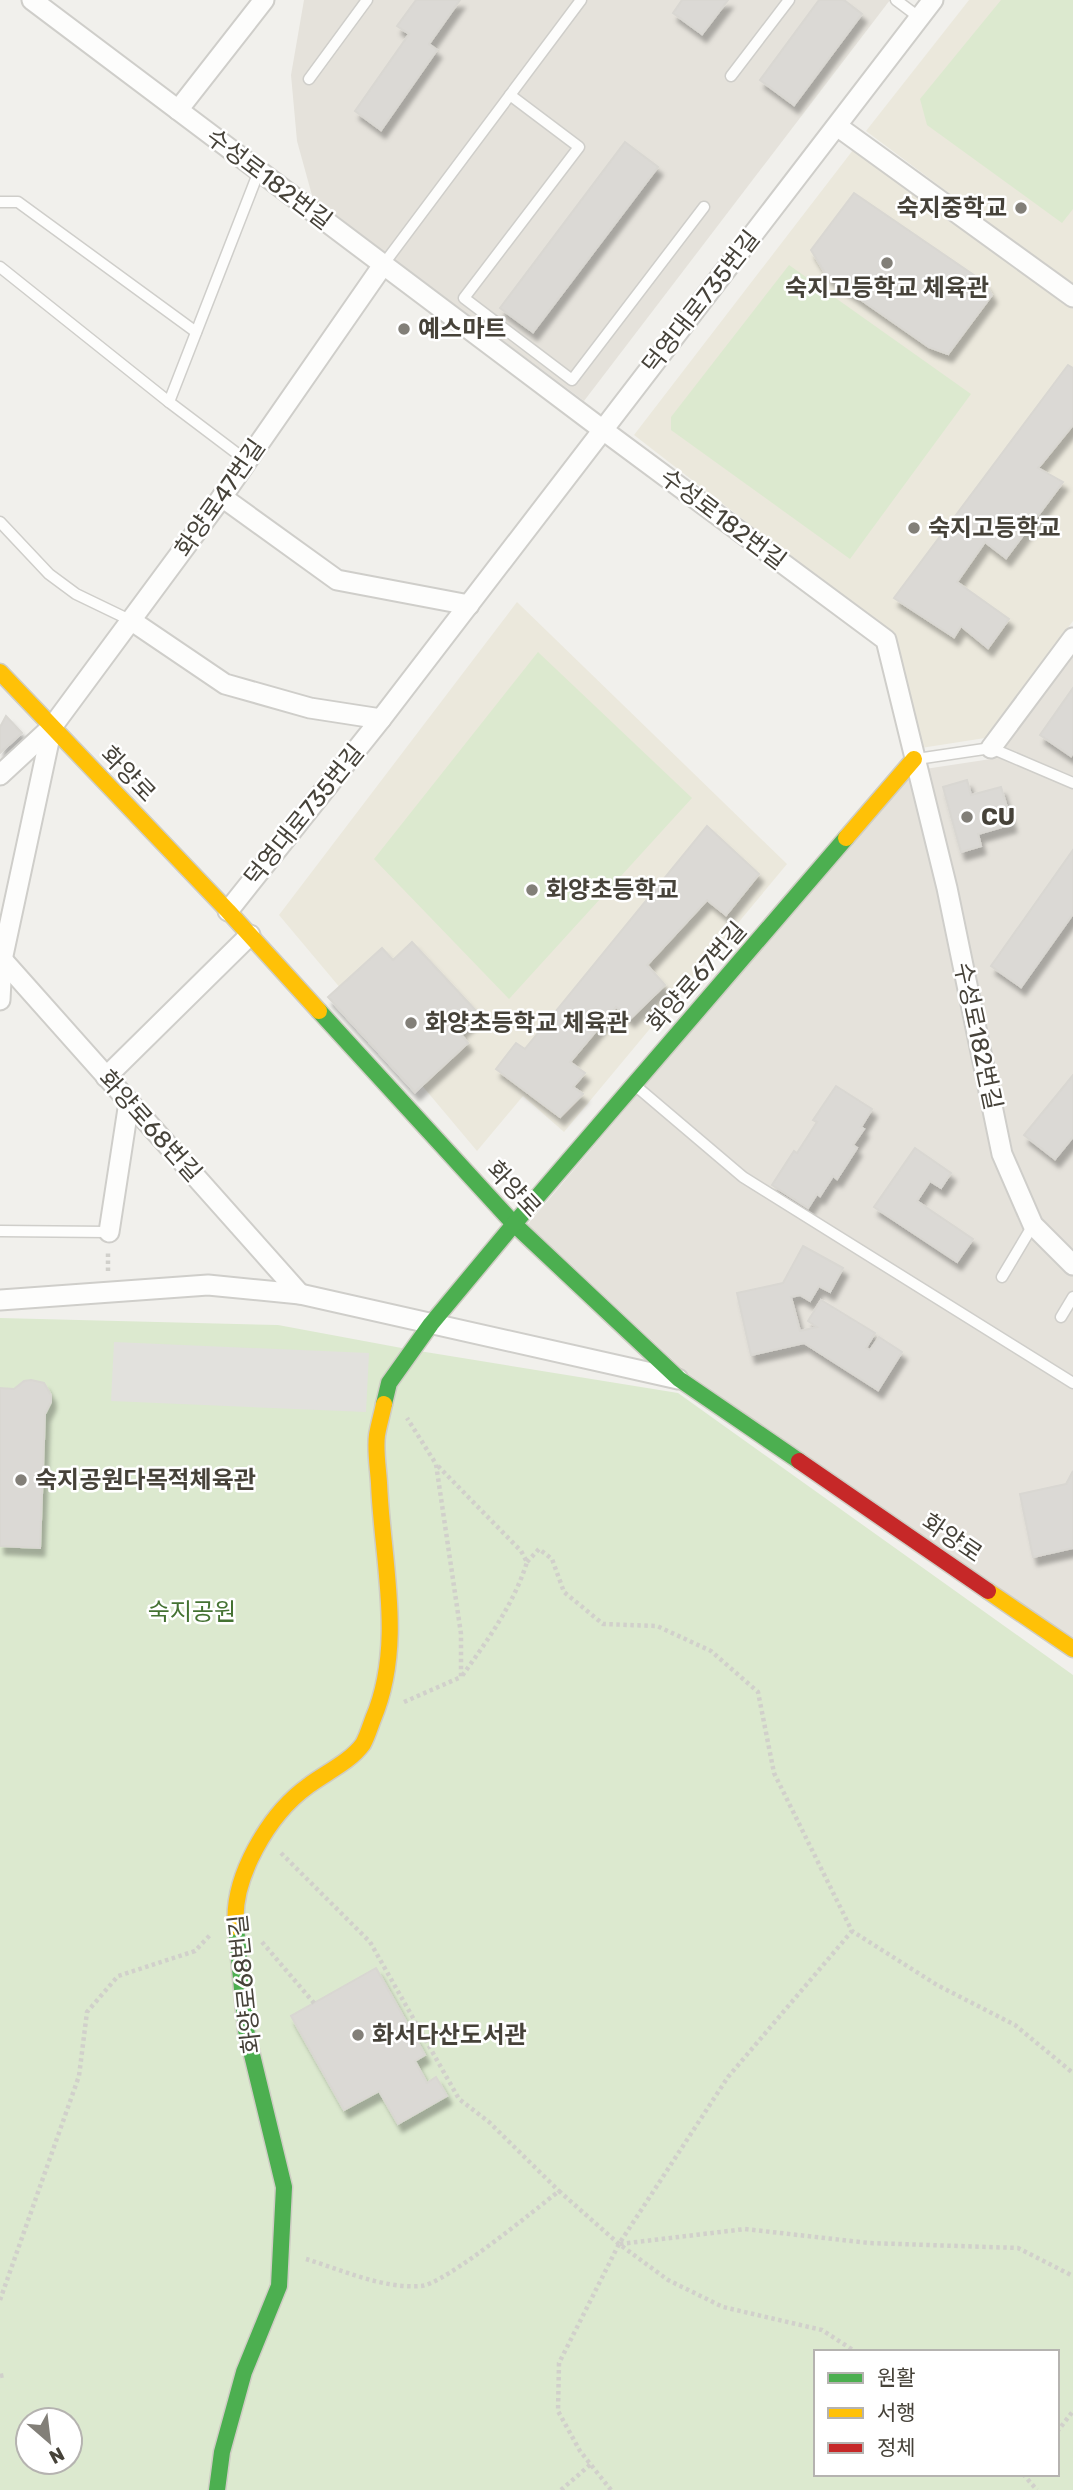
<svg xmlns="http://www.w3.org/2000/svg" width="1073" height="2490" font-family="Rubik,'Noto Sans KR',sans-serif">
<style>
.residential{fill:#e5e2db}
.education{fill:#ebe8dc}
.green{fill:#dce9cf;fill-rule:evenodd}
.parking{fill:#e2e1dd}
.building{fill:#dbd9d5;stroke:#d9d7d2;stroke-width:2;filter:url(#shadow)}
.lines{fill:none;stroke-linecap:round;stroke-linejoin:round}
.lane-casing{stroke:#cfceca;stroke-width:13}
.street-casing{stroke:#cfceca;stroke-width:23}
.fast-casing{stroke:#cfcdc4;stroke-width:19}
.slow-casing{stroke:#cfcdc4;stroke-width:19}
.jam-casing{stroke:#cfcdc4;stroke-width:19}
.path{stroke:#d1d0cb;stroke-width:4.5;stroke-dasharray:3.5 3.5;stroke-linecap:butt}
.lane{stroke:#fdfdfc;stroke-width:10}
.street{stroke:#fdfdfc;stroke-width:19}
.fast{stroke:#4caf50;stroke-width:16}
.slow{stroke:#ffc107;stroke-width:16}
.jam{stroke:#c62828;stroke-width:16}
.poi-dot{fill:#827f78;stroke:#fff;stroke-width:2.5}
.labels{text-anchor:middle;stroke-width:5;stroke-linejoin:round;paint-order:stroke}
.street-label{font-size:24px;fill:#464239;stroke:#fff}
.poi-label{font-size:24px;font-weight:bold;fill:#464239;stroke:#fff;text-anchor:start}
.park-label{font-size:24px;fill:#447232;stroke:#fff}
</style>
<defs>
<filter id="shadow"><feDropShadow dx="4.5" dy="8" stdDeviation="2" flood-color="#0004"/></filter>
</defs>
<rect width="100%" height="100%" fill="#f1f0ec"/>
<g class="residential">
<polygon points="304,0 890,0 584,401 313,199 297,141 291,75"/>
<polygon points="1073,655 1073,1254 1036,1215 1013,1152 925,769 991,759"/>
<polygon points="909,774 939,892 993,1160 1023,1230 1073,1276 1073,1640 686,1372 528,1224"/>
</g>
<g class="education">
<polygon points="969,0 1073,0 1073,286 866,131"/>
<polygon points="853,150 1073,309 1073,621 985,738 921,748 895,637 634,435"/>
<polygon points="517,602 787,864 564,1132 523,1096 477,1151 279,915"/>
</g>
<g class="green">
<polygon points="1001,0 1073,0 1073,209 1062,223 927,125 920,99"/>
<polygon points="789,265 971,394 850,559 671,430 671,417"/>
<polygon points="538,652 692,798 509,999 374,859"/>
<path d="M0 1318 278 1325 407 1349 678 1393 1073 1675V2490H0ZM816 2352H1057V2474H816ZM28 2420H70V2462H28Z"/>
</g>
<polygon class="parking" points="114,1342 369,1353 366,1412 111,1401"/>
<g class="building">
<polygon points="416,0 460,0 429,44 437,50 381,130 355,111 409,34 397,26"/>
<polygon points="682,0 728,0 702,34 673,13"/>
<polygon points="819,0 844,0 862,14 794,105 760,80"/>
<polygon points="625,142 658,167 533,332 500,308"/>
<polygon points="854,193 984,282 992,295 948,354 929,347 827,276 811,250"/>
<polygon points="1068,365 1073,368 1073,425 1038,468 1063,482 1006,558 985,542 957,582 1009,619 988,648 961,626 954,637 894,598"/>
<polygon points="1073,688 1073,753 1071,756 1040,735"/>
<polygon points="6,716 22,733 0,753 0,727"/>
<polygon points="967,780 971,795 1001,787 1012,824 978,834 981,846 961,852 943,787"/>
<polygon points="707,826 759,874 726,915 707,900 647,965 665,985 630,1019 616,1007 570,1062 585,1073 573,1087 583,1094 560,1117 496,1069 516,1043 525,1049"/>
<polygon points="1073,850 1073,914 1021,987 991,966"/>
<polygon points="412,942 479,1014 459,1032 468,1043 415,1092 328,997 382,948 393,960"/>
<polygon points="1073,1075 1073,1137 1055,1159 1024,1135"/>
<polygon points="836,1086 872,1109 861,1127 864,1129 853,1145 857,1148 837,1179 833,1176 820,1196 817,1194 808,1208 772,1185 794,1151 797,1153 817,1122 813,1120"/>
<polygon points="915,1148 951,1173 941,1188 930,1181 917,1201 973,1239 957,1262 874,1207"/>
<polygon points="803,1246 843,1268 830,1292 819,1286 810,1301 800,1295 791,1297 800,1331 817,1327 808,1321 821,1300 875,1333 866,1348 870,1350 879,1337 902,1352 878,1390 804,1343 751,1355 737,1293 783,1283"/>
<polygon points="31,1380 44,1383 51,1395 51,1402 45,1414 40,1548 0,1546 0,1388 14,1389 24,1381"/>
<polygon points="1073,1471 1073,1548 1033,1557 1020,1494 1066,1484"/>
<polygon points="376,1968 425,2055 415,2061 427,2083 436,2077 447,2096 398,2124 379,2091 344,2110 291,2016"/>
</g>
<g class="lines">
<defs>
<g id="lane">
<polyline points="896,0 920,18"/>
<polyline points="731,76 789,0"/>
<polyline points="309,79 367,0"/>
<polyline points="510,95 579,147 464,298 572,380 704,207"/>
<polyline points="0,202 18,202 196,332"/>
<polyline points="383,265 581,0"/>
<polyline points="0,267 169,402"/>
<polyline points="247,461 169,402 259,171"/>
<polyline points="0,522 49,574 76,594 132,621"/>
<polyline points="917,759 991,748 1073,783"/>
<polyline points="637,1087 743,1177 1073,1383"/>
<polyline points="0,1231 109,1232"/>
<polyline points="1002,1277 1033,1225"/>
<polyline points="1061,1317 1073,1297"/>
</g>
<g id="street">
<polyline points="32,0 603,430 886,640 947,888 1002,1154 1033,1225 1073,1265"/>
<polyline points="178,110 264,0"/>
<polyline points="837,126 1073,297"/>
<polyline points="222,497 337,580 469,605"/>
<polyline points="132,621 225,684 310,708 381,719"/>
<polyline points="991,748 1073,638"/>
<polyline points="0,775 52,727 222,497 383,265"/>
<polyline points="228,911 381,719 933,0"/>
<polyline points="0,957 300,1294"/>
<polyline points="0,1000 2,960 52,727"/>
<polyline points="106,1077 250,935"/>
<polyline points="109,1232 129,1102"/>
<polyline points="0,1300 208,1285 300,1294 678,1379"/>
</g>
<g id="fast">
<polyline points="319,1011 514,1224 679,1379 799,1461"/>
<polyline points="384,1404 389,1383 431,1324 514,1224 846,838"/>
<polyline points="217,2490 222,2452 244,2372 279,2286 284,2187 246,2030 236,1927"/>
</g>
<g id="slow">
<polyline points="0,672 228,911 319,1011"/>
<polyline points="846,838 914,759"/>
<polyline points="988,1591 1073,1649"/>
<path d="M236 1927C231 1878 269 1814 308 1786 325 1773 350 1762 363 1744 367 1737 370 1727 373 1719 405 1644 382 1561 379 1483 378 1467 375 1450 377 1435 379 1424 382 1414 384 1404"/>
</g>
<polyline id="jam" points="799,1461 988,1591"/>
</defs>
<use href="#lane" class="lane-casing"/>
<use href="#street" class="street-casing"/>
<use href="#fast" class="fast-casing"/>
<use href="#slow" class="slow-casing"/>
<use href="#jam" class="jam-casing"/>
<g class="path">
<polyline points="108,1271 108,1252"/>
<path d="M438 1466 521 1551 527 1562C514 1604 487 1641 462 1676"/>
<polyline points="527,1562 539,1549 552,1559 564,1592 603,1624 657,1626 711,1651 758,1692 774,1773 852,1931 937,1985 1015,2025 1073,2073"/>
<polyline points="404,1702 461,1677 461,1634 436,1464 407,1418"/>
<polyline points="281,1853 370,1942 459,2099 489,2122 559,2191"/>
<polyline points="262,1942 314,2003"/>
<polyline points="620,2244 745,2229 869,2243 1018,2248 1073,2276"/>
<path d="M306 2259C342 2270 383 2289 421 2286 445 2284 536 2209 559 2191L619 2244 668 2280 723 2307 822 2330 856 2352"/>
<polyline points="0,2300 79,2076 87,2012 118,1976 195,1951 211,1934"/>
<polyline points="0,2376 5,2375"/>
<polyline points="1057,2432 1073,2411"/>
<polyline points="1023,2474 1037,2490"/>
<polyline points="561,2490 591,2464"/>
<polyline points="611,2490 580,2451 558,2411 559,2363 619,2244 728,2077 852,1931"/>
</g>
<use href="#lane" class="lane"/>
<use href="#street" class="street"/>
<use href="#fast" class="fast"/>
<use href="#slow" class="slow"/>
<use href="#jam" class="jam"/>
</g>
<g class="poi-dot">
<circle cx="1021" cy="208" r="7"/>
<circle cx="887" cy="263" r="7"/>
<circle cx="404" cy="329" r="7"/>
<circle cx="914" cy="528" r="7"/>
<circle cx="967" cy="817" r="7"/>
<circle cx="532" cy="890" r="7"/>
<circle cx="411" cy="1023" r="7"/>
<circle cx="21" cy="1480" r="7"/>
<circle cx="358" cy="2035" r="7"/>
</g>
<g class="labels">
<g class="street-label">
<text transform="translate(269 179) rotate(37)" y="8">수성로182번길</text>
<text transform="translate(701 302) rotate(-52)" y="8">덕영대로735번길</text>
<text transform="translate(220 498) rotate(-55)" y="8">화양로47번길</text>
<text transform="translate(723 519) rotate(37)" y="8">수성로182번길</text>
<text transform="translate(128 774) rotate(46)" y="8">화양로</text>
<text transform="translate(304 815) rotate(-51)" y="8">덕영대로735번길</text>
<text transform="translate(697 977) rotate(-49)" y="8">화양로67번길</text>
<text transform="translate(978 1036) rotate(78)" y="8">수성로182번길</text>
<text transform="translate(150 1126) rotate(48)" y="8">화양로68번길</text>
<text transform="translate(514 1189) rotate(47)" y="8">화양로</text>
<text transform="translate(952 1538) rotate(34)" y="8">화양로</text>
<text transform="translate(245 1984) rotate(-96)" y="8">화양로68번길</text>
</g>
<g class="poi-label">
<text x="1007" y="216" text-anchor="end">숙지중학교</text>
<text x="887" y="296" text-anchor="middle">숙지고등학교 체육관</text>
<text x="418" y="337">예스마트</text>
<text x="928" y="536">숙지고등학교</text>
<text x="981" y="825">CU</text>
<text x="546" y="898">화양초등학교</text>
<text x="425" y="1031">화양초등학교 체육관</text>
<text x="35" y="1488">숙지공원다목적체육관</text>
<text x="372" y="2043">화서다산도서관</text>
</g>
<g class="park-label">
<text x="192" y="1620">숙지공원</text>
</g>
</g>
<rect x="814" y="2350" width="245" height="126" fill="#ffffff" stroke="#b5b3b0" stroke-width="2"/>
<rect x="828" y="2373" width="35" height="10" fill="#4caf50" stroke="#b5b3b0" stroke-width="2"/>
<text x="877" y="2385" font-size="21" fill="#464239">원활</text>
<rect x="828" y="2408" width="35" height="10" fill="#ffc107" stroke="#b5b3b0" stroke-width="2"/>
<text x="877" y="2420" font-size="21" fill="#464239">서행</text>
<rect x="828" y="2443" width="35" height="10" fill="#c62828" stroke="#b5b3b0" stroke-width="2"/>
<text x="877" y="2455" font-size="21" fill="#464239">정체</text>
<g transform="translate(49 2441) rotate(152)"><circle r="33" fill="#ffffff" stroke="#b5b3b0" stroke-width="2"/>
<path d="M0-5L12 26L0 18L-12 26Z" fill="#827f78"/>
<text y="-10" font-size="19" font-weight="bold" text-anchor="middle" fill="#464239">N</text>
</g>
</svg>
